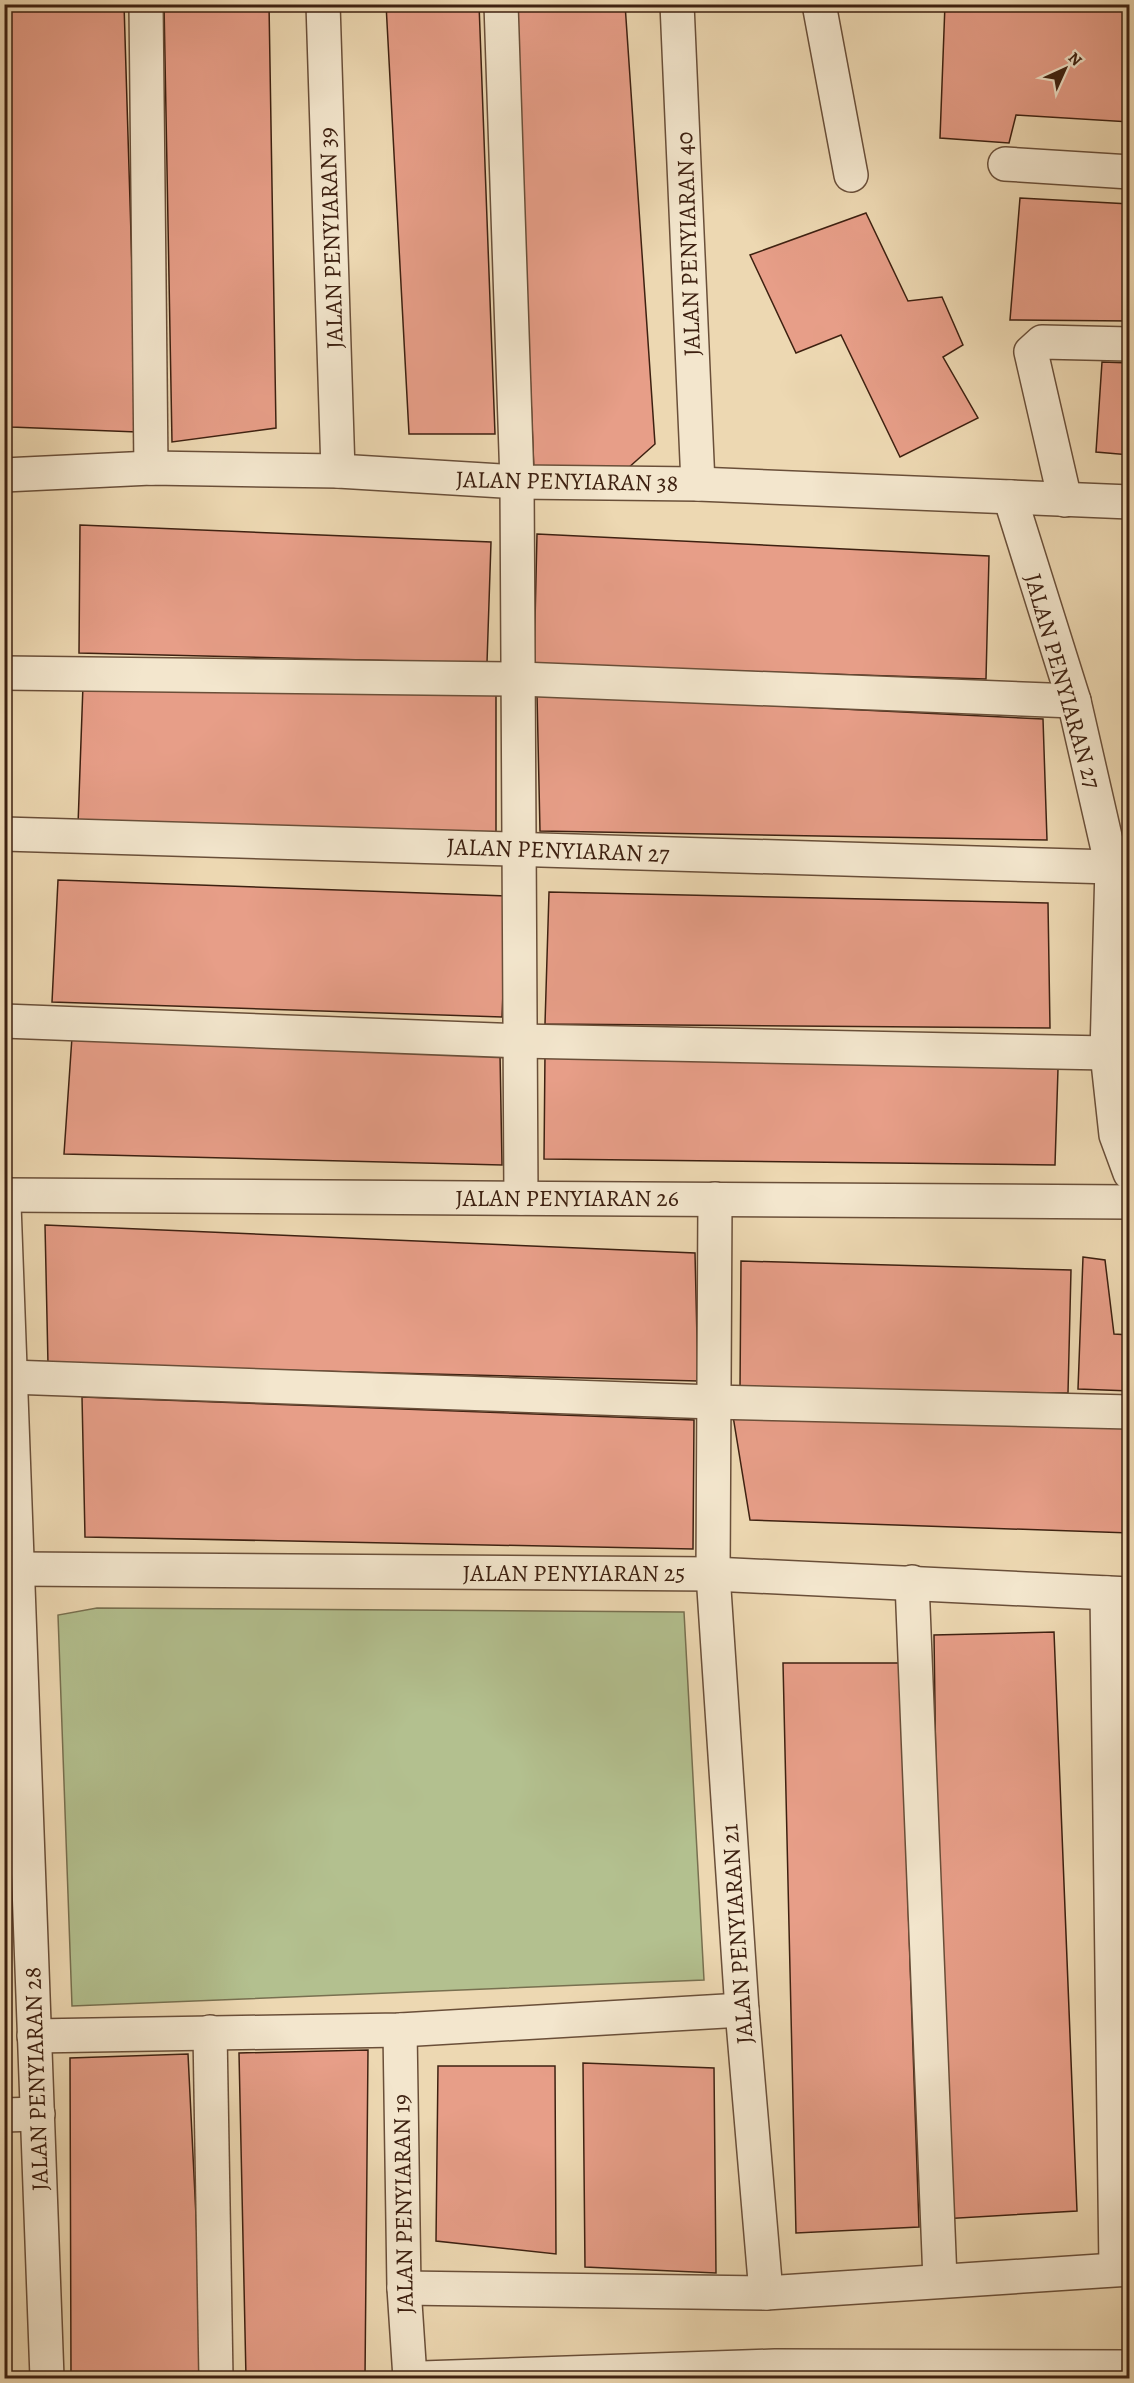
<svg xmlns="http://www.w3.org/2000/svg" width="1134" height="2383" font-family="Alegreya,serif">
<style>
.green{fill:#b3c08f;stroke:#787050;stroke-width:1.5}
.building{fill:#e79e88;stroke:#3e2111;stroke-width:1.5}
.lines{fill:none;stroke-linecap:round;stroke-linejoin:round}
.minor-casing{stroke:#6a4f39;stroke-width:36}
.minor{stroke:#f3e6cd;stroke-width:33}
.labels{text-anchor:middle;stroke-width:4.5;stroke-linejoin:round;paint-order:stroke}
.street-label{font-size:24px;fill:#3e2111;stroke:#f3e6cd}
</style>
<rect width="100%" height="100%" fill="#edd8b2"/>
<filter id="stains"><feTurbulence type="fractalNoise" baseFrequency=".00333" numOctaves="4"/><feColorMatrix values="0 0 0 0 .2 0 0 0 0 .09 0 0 0 0 .02 0 0 0 .5 -.17"/></filter>
<radialGradient id="worn" r=".72"><stop offset=".6" stop-color="#630" stop-opacity="0"/><stop offset="1" stop-color="#630" stop-opacity=".3"/></radialGradient>
<polygon class="green" points="97,1608 684,1612 704,1980 72,2006 58,1615"/>
<g class="building">
<polygon points="4,4 124,4 137,432 11,427 4,285"/>
<polygon points="164,4 269,4 276,428 172,442"/>
<polygon points="386,4 479,4 495,434 409,434"/>
<polygon points="515,4 625,4 655,444 618,477 534,473"/>
<polygon points="945,4 1130,4 1130,122 1016,115 1009,143 940,138"/>
<polygon points="1020,198 1130,204 1130,321 1010,320"/>
<polygon points="866,213 908,301 942,297 963,345 943,357 978,418 900,457 841,335 796,353 750,255"/>
<polygon points="1102,362 1130,363 1130,455 1096,452"/>
<polygon points="80,525 491,542 487,663 79,653"/>
<polygon points="537,534 989,556 986,679 534,665"/>
<polygon points="83,685 496,689 496,833 78,825"/>
<polygon points="537,694 1043,719 1047,840 540,831"/>
<polygon points="58,880 507,896 502,1017 52,1002"/>
<polygon points="549,892 1048,903 1050,1028 545,1024"/>
<polygon points="72,1037 500,1054 502,1165 64,1154"/>
<polygon points="545,1053 1058,1069 1055,1165 544,1159"/>
<polygon points="45,1225 695,1253 698,1381 48,1364"/>
<polygon points="1083,1257 1105,1260 1114,1334 1130,1335 1130,1391 1078,1389"/>
<polygon points="741,1261 1071,1270 1068,1393 740,1390"/>
<polygon points="82,1397 694,1420 693,1549 85,1537"/>
<polygon points="733,1416 1130,1427 1130,1533 750,1520"/>
<polygon points="1054,1632 1077,2211 942,2219 934,1635"/>
<polygon points="783,1663 900,1663 919,2227 796,2233"/>
<polygon points="368,2050 365,2378 246,2378 239,2053"/>
<polygon points="188,2054 204,2378 71,2378 70,2058"/>
<polygon points="583,2063 714,2068 716,2273 585,2267"/>
<polygon points="438,2066 555,2066 556,2254 436,2241"/>
<polygon points="4,2288 8,2378 4,2378"/>
</g>
<g class="lines">
<defs>
<g id="minor">
<polyline points="146,4 151,468"/>
<polyline points="323,4 338,471"/>
<polyline points="501,4 517,482 521,1198"/>
<polyline points="677,4 698,484"/>
<polyline points="819,4 851,175"/>
<polyline points="1005,164 1130,172"/>
<polyline points="4,475 151,468 338,471 517,482 698,484 1130,502"/>
<polyline points="1010,497 1074,701 1112,867 1107,1053 1116,1135 1130,1173"/>
<polyline points="1065,500 1031,352 1042,342 1130,344"/>
<polyline points="4,673 520,679 1074,701"/>
<polyline points="4,834 1112,867"/>
<polyline points="4,1021 520,1041 1107,1053"/>
<polyline points="4,1195 1130,1202"/>
<polyline points="715,1199 713,1574 742,2010 766,2293"/>
<polyline points="4,1204 47,2378"/>
<polyline points="10,1377 714,1402 1130,1412"/>
<polyline points="18,1569 713,1574 1130,1594"/>
<polyline points="912,1582 940,2280"/>
<polyline points="1107,1593 1116,2269"/>
<polyline points="400,2030 404,2288 410,2378"/>
<polyline points="210,2032 216,2378"/>
<polyline points="34,2036 400,2030 742,2010"/>
<polyline points="4,2115 38,2114"/>
<polyline points="404,2288 766,2293 1130,2269"/>
<polyline points="422,2378 775,2366 1130,2367"/>
</g>
</defs>
<use href="#minor" class="minor-casing"/>
<use href="#minor" class="minor"/>
</g>
<g class="labels">
<g class="street-label">
<text transform="translate(331 238) rotate(-92)" y="8">JALAN PENYIARAN 39</text>
<text transform="translate(688 244) rotate(-92)" y="8">JALAN PENYIARAN 40</text>
<text transform="translate(567 481) rotate(1)" y="8">JALAN PENYIARAN 38</text>
<text transform="translate(1063 681) rotate(74)" y="8">JALAN PENYIARAN 27</text>
<text transform="translate(558 850) rotate(2)" y="8">JALAN PENYIARAN 27</text>
<text x="567" y="1206">JALAN PENYIARAN 26</text>
<text x="574" y="1581">JALAN PENYIARAN 25</text>
<text transform="translate(737 1934) rotate(-94)" y="8">JALAN PENYIARAN 21</text>
<text transform="translate(36 2079) rotate(-92)" y="8">JALAN PENYIARAN 28</text>
<text transform="translate(403 2204) rotate(-91)" y="8">JALAN PENYIARAN 19</text>
</g>
</g>
<rect width="1134" height="2383" fill="none" stroke="#edd8b2" stroke-width="24"/>
<rect x="6" y="6" width="1122" height="2371" fill="none" stroke="#3e2111" stroke-width="3"/>
<rect x="12" y="12" width="1110" height="2359" fill="none" stroke="#3e2111" stroke-width="1.5"/>
<g transform="translate(1065 69) rotate(45)" stroke="#f3e6cd" stroke-width="4.5" paint-order="stroke">
<path d="M0-4.5L10 22L0 15L-10 22Z" fill="#3e2111"/>
<text y="-9" font-size="16" font-weight="bold" text-anchor="middle" fill="#3e2111">N</text>
</g>
<rect width="100%" height="100%" filter="url(#stains)"/>
<rect width="100%" height="100%" fill="url(#worn)"/>
</svg>
